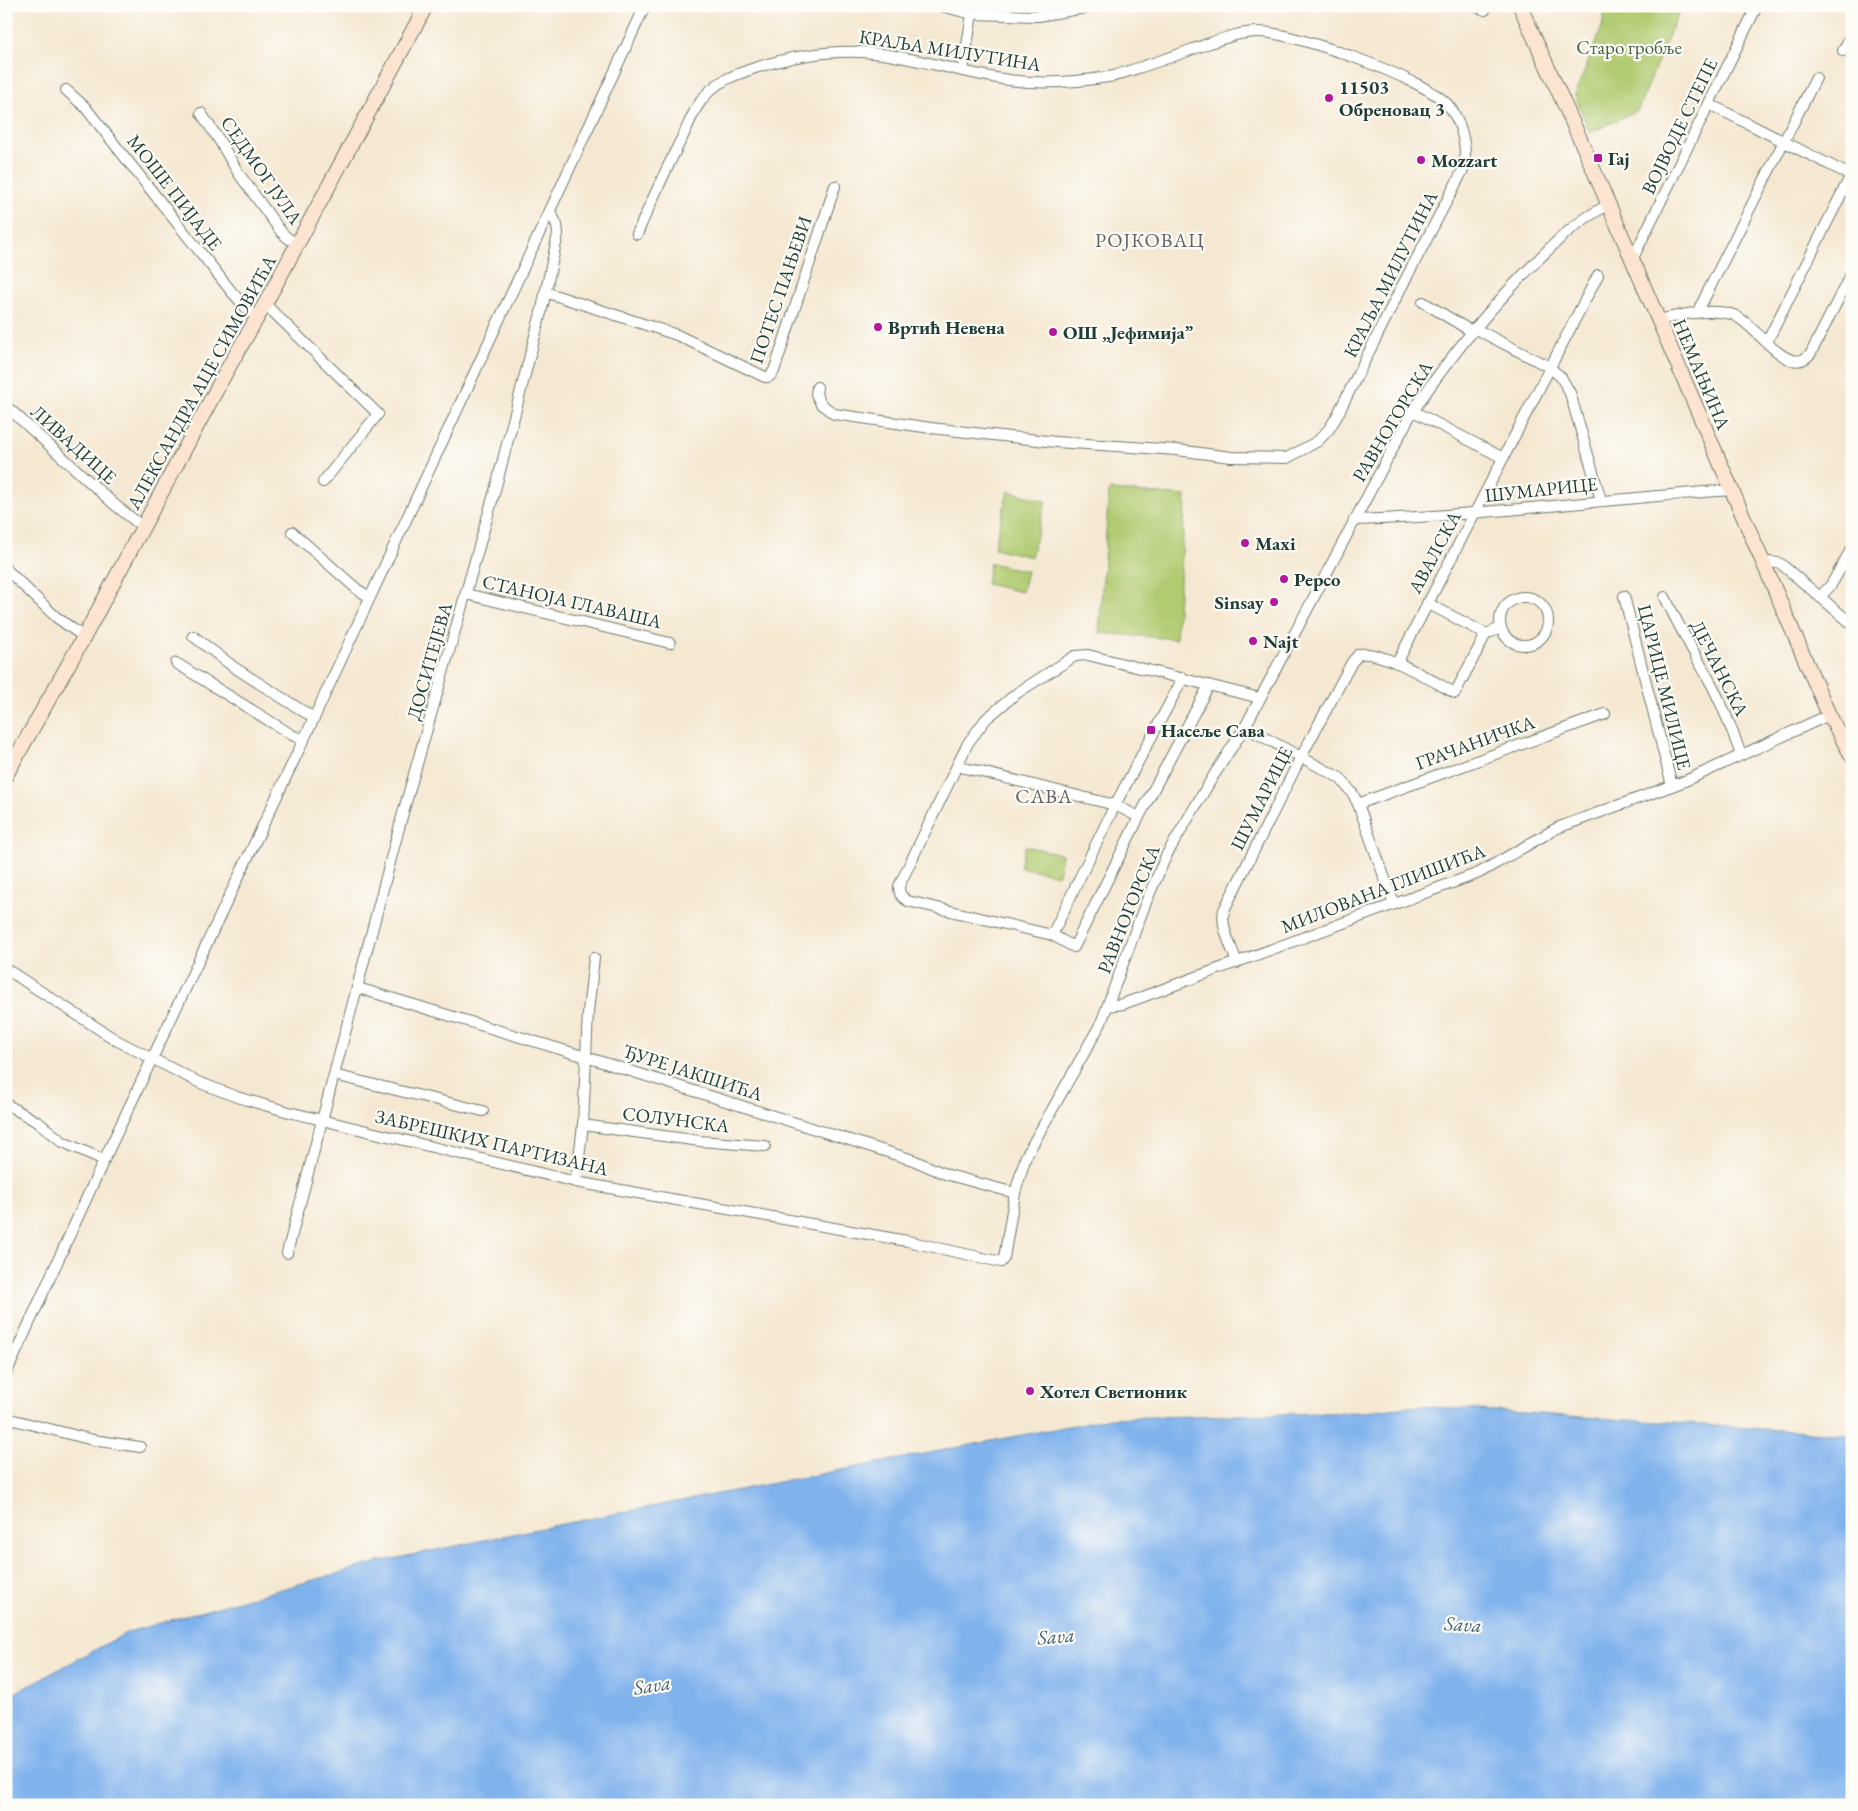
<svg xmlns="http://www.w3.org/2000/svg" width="1858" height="1811" font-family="'EB Garamond',serif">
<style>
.green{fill:#b1cb71;stroke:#688452}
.water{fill:#80b2ed;stroke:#507890}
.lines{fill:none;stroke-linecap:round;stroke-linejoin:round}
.street-casing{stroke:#6a796b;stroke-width:12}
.secondary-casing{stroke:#6a796b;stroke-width:16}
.street{stroke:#fff;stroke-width:10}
.secondary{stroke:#fde4d0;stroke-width:14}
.poi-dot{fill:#b5179e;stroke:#fdfcf7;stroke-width:2}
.labels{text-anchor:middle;stroke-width:4.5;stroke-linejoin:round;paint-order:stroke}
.park-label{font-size:19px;fill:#446043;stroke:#fdfcf7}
.street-label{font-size:19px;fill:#1f3d34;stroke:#fdfcf7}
.poi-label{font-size:19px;font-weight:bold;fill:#1f3d34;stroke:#fdfcf7;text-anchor:start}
.neighbourhood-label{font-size:20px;letter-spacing:1px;fill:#616162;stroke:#fdfcf7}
.water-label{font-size:20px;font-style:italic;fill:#3c606c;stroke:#fdfcf7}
</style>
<rect width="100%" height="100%" fill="#fdfcf7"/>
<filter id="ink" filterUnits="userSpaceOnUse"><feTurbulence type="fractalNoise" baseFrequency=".02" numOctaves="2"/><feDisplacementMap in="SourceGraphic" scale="10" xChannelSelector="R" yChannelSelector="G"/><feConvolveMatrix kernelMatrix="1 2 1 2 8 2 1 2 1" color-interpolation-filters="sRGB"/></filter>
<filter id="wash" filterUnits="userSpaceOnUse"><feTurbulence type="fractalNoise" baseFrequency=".0096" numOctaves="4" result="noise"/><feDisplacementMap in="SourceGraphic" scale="20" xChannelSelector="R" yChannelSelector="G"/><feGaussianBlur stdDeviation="1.12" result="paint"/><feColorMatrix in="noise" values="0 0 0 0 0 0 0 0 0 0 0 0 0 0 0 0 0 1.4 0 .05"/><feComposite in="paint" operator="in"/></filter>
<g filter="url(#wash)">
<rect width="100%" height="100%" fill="#f5e8d2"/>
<g class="green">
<polygon points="1606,6 1681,6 1638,110 1590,133 1575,95 1602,27"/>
<polygon points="1109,490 1186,496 1176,639 1099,633"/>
<polygon points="1008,491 1046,501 1031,557 994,548"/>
<polygon points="990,563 1027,571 1022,592 986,584"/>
<polygon points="1025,846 1062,854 1058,875 1020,867"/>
</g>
<polygon class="water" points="1419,1406 1852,1435 1852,1805 6,1805 6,1698 128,1632 378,1562 547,1527 1110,1418 1364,1412"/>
</g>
<g filter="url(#ink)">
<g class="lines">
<defs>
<g id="street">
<polyline points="941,6 972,14 1038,16 1097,6"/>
<polyline points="1475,6 1485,10"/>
<polyline points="1843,51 1852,33"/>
<polyline points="963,71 972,14"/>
<polyline points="66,90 85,107 231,291 247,309 257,317"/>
<polyline points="1709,104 1852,176"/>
<polyline points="201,113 219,140 239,174 282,233 289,239 298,243"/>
<path d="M637 234C652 200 667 167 684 134 689 123 694 110 701 101 714 82 734 75 755 68 795 55 840 48 882 54 925 60 966 74 1009 80 1044 85 1079 82 1114 76 1141 67 1167 59 1193 49 1214 42 1236 32 1259 32 1293 32 1426 79 1448 105 1461 120 1470 153 1462 172L1400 290 1336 418 1329 429 1318 441 1287 458 1231 457 1177 450 1056 442 931 428 834 414 821 404 816 394 817 387"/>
<polyline points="1632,260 1757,6"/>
<polyline points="545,292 677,335 765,377 769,377 774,371 835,186"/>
<polyline points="1423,302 1471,331"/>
<polyline points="265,304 378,414 323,482"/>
<polyline points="1697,313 1816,78"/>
<path d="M1658 320C1681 315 1707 308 1731 314 1754 320 1788 382 1811 353L1852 272"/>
<polyline points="1474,328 1549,367 1561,377 1570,393 1601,500"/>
<polyline points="1767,342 1852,173"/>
<polyline points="6,406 115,505 143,527"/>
<polyline points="1413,411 1503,458"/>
<path d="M1354 520C1480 516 1605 499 1731 490"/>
<polyline points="292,532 358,590 370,597"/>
<polyline points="1764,563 1772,562 1781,564 1852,624"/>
<polyline points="6,569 56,617 84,637"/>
<polyline points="466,594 670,643"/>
<polyline points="1624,596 1672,786"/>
<path d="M1665 597C1679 628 1697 657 1713 687 1724 709 1733 732 1741 755"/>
<polyline points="1820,597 1831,585 1852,548"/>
<circle cx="1524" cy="621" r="24"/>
<polyline points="1427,603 1486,634 1501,628"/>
<polyline points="193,636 235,668 314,718"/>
<polyline points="176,663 292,735 304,740"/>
<polyline points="1397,663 1598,275"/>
<path d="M1209 685 1139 817 1074 947 1052 935 908 901C901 897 899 894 899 886L968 743 986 719 1017 693 1075 656 1088 655 1260 698"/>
<polyline points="1245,727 1340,778 1353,794 1358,804 1605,714"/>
<polyline points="957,766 1115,805 1139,817"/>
<polyline points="1358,804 1394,904"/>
<polyline points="1052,935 1115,805 1183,678"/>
<path d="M1237 963C1232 947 1220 927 1224 910L1301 757 1352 662 1359 654C1383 650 1432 681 1455 693L1486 634"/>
<path d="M6 969 116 1040 198 1082 237 1097 289 1112 576 1182 907 1241 1001 1262 1004 1258 1015 1193 1026 1156 1101 1023 1146 902 1167 854 1214 775 1245 727 1410 416C1443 365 1481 319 1523 275 1552 246 1571 224 1608 205"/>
<polyline points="358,988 586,1057 913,1160 945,1174 1015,1193"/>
<polyline points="1108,1006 1123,1004 1479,873 1557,828 1685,781 1829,715"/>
<polyline points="334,1075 483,1111"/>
<polyline points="6,1104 39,1123 63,1142 104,1160"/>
<polyline points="583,1125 700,1141 765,1146"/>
<polyline points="576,1182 583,1125 588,1012 594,958"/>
<polyline points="287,1253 403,813 494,494 542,309 558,234 557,225 550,211"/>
<polyline points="6,1374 104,1160 314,718 645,6"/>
<polyline points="6,1418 93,1440 140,1447"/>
</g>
<g id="secondary">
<polyline points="1520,6 1585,150 1829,715 1852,756"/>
<polyline points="6,775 84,637 227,370 265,304 426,6"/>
</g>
</defs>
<use href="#street" class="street-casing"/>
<use href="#secondary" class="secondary-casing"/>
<use href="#street" class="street"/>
<use href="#secondary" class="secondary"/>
</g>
</g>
<g class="poi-dot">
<circle cx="1329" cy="98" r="5"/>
<rect x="1593" y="153" width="10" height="10" rx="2.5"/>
<circle cx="1421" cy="160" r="5"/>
<circle cx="878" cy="327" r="5"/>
<circle cx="1053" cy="332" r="5"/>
<circle cx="1245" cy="543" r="5"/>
<circle cx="1284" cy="579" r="5"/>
<circle cx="1274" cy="602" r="5"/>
<circle cx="1253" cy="641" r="5"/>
<rect x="1146" y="725" width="10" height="10" rx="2.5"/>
<circle cx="1030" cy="1391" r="5"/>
</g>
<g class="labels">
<g class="park-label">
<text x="1629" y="54">Старо гробље</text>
</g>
<g class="street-label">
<text transform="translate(950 50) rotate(9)" y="7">КРАЉА МИЛУТИНА</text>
<text transform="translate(1679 126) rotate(-64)" y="7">ВОЈВОДЕ СТЕПЕ</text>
<text transform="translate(262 170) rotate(55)" y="7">СЕДМОГ ЈУЛА</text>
<text transform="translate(175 192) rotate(52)" y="7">МОШЕ ПИЈАДЕ</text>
<text transform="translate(1390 274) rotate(-63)" y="7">КРАЉА МИЛУТИНА</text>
<text transform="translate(780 290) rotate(-71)" y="7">ПОТЕС ПАЊЕВИ</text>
<text transform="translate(1702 374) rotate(67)" y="7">НЕМАЊИНА</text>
<text transform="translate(201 382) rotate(-61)" y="7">АЛЕКСАНДРА АЦЕ СИМОВИЋА</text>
<text transform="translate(1392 421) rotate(-59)" y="7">РАВНОГОРСКА</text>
<text transform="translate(74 444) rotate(42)" y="7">ЛИВАДИЦЕ</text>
<text transform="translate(1541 489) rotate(-6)" y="7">ШУМАРИЦЕ</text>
<text transform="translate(1434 552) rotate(-62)" y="7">АВАЛСКА</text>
<text transform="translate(572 601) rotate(13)" y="7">СТАНОЈА ГЛАВАША</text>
<text transform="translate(429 661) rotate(-74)" y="7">ДОСИТЕЈЕВА</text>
<text transform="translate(1720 668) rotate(63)" y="7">ДЕЧАНСКА</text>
<text transform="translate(1665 687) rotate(76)" y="7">ЦАРИЦЕ МИЛИЦЕ</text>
<text transform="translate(1475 742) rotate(-20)" y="7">ГРАЧАНИЧКА</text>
<text transform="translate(1261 798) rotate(-63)" y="7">ШУМАРИЦЕ</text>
<text transform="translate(1383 888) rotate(-21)" y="7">МИЛОВАНА ГЛИШИЋА</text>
<text transform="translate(1128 909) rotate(-68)" y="7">РАВНОГОРСКА</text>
<text transform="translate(693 1072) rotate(18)" y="7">ЂУРЕ ЈАКШИЋА</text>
<text transform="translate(676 1119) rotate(7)" y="7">СОЛУНСКА</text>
<text transform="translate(492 1142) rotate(13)" y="7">ЗАБРЕШКИХ ПАРТИЗАНА</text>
</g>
<g class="poi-label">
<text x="1339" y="94">11503<tspan x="1339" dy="22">Обреновац 3</tspan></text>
<text x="1608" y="165">Гај</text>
<text x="1431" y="167">Mozzart</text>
<text x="888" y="334">Вртић Невена</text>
<text x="1063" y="339">ОШ „Јефимија”</text>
<text x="1255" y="550">Maxi</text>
<text x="1294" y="586">Pepco</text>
<text x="1264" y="609" text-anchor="end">Sinsay</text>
<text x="1263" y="648">Najt</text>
<text x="1161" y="737">Насеље Сава</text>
<text x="1040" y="1398">Хотел Светионик</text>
</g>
<g class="neighbourhood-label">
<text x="1150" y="247">РОЈКОВАЦ</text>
<text x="1044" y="803">САВА</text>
</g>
<g class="water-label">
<text transform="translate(1463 1624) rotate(3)" y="7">Sava</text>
<text transform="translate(1056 1636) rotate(-5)" y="7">Sava</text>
<text transform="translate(652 1685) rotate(-9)" y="7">Sava</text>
</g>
</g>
<rect width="1858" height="1811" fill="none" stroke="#fdfcf7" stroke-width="25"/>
</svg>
